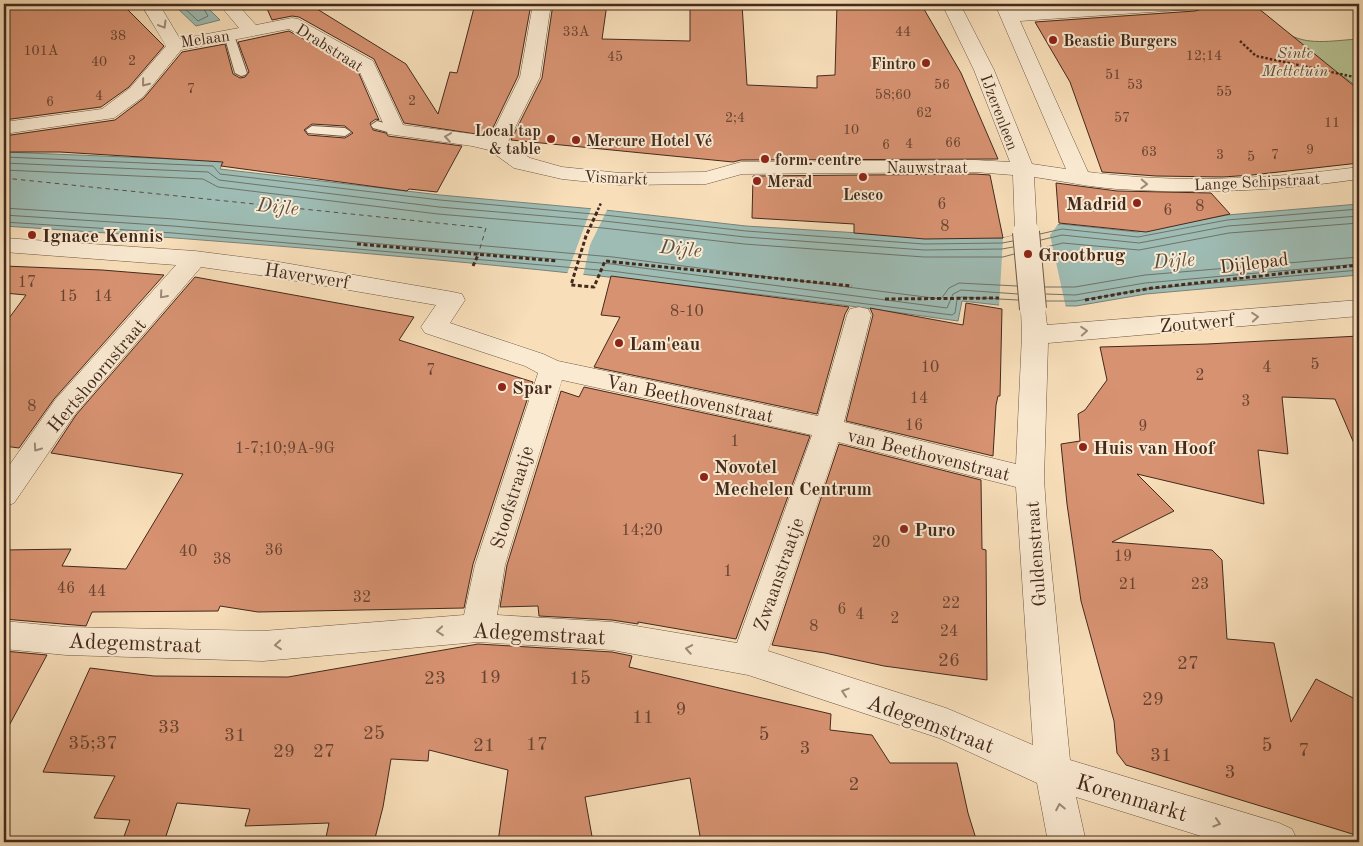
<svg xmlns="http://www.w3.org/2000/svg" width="1363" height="846" font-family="'Old Standard TT',serif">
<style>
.green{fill:#b7c394;stroke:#7d7658}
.water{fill:#9ebcb4;stroke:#7a8278}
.pier{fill:#f8dfba}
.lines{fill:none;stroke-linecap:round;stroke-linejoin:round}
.shore{stroke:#707368;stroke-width:1}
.ferry{stroke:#5a4e43;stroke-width:1;stroke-dasharray:4.5 4;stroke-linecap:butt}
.building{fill:#d79271;stroke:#432a1d;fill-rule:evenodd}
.lane-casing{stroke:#705744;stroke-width:2}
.street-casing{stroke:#705744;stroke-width:1}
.path-far1{stroke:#432a1d;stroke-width:2.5;stroke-dasharray:2.5 2;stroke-linecap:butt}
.path{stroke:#432a1d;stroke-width:3;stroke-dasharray:4 2.5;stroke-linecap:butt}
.lane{fill:#faead2;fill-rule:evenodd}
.street{fill:#faead2;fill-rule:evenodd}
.street-bridge-casing{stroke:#705744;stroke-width:28;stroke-linecap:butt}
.street-bridge{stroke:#faead2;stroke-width:26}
.oneway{stroke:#9e8a78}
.poi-dot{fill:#8f2418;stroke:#faead2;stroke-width:2}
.labels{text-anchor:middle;stroke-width:4;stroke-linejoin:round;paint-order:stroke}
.far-number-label{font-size:14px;fill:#684432}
.far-street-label{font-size:16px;fill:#432a1d;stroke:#faead2}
.far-poi-label{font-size:16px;font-weight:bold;fill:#432a1d;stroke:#faead2;text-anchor:start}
.far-park-label{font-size:16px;font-style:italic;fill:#60503b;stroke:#faead2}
.number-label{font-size:16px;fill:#684432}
.poi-label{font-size:19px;font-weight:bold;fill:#432a1d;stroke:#faead2;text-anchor:start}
.street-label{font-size:19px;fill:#432a1d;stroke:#faead2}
.near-number-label{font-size:19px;fill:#684432}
.water-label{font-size:20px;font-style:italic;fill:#5a4e43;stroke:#faead2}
.near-street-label{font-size:22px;fill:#432a1d;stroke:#faead2}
</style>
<rect width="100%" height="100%" fill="#f8dfba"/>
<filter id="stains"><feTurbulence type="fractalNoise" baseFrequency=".004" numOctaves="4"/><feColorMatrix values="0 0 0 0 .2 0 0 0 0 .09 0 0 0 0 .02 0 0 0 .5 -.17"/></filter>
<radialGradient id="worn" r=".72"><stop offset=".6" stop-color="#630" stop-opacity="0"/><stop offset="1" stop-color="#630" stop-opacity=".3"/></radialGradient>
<path class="green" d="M1290 35C1310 46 1337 40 1359 39V88L1344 77 1287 85Z"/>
<g class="water">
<polygon points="173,4 204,4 220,20 196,26"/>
<path d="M4 152 223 161 220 169 440 195 605 210 746 226 892 235 1003 238 1061 224 1137 232 1227 215 1359 204V275L1146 294 1076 306 998 305 962 301 958 321C642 275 323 247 4 226Z"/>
</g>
<g class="pier">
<polygon points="592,206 608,208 590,245 583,276 567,274"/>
<polygon points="1059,223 1050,235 1066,308 999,307 1003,238"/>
</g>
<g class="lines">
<g class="shore">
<polyline points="180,4 198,21 208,16 201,4"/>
<polyline points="4,157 213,166 220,174 440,200 604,215 746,231 924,244 1002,243 1013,241"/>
<polyline points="4,163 208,172 219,180 439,207 604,221 745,237 924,250 1002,249 1013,247"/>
<polyline points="4,170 203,179 218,187 438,214 603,228 744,244 924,257 1003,257 1014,254"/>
<polyline points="4,208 174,219 613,257 941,299 949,288 959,283 1017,286"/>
<polyline points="4,215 173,226 612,264 947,308 953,294 961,290 1018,294"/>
<polyline points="4,222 173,233 611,271 952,315 955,313 957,300 961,297 1018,300"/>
<polyline points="1040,234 1062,229 1138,237 1227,220 1359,209"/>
<polyline points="1041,240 1062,235 1139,243 1228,226 1359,216"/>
<polyline points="1042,248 1063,243 1139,250 1229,233 1359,223"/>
<polyline points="1045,287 1075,287 1145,275 1359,257"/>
<polyline points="1046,294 1075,295 1145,283 1359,264"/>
<polyline points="1046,301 1076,301 1146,289 1359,270"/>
</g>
<polyline class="ferry" points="4,178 486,228 478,255"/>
</g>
<g class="building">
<polygon points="4,4 122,4 164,46 129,87 101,107 4,120"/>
<polygon points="265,4 309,4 406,64 438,114 450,72 457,73 475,4 531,4 518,76 489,136 404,123 374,59 299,17 292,16 272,20"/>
<polygon points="553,4 607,4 602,39 690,41 690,4 742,4 747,85 817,88 817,76 835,75 837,4 921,4 961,73 998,159 741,160 733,162 511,140 542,78"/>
<polygon points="1023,4 1090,4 1025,8"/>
<polygon points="1206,4 1253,4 1359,90 1359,163 1252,175 1223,177 1156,176 1102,172 1070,82 1035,22 1195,11 1202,9"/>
<path d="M289 31 357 69 379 120 376 119 370 123 373 130 386 133 388 136 462 146 437 192 409 189 407 191 221 166 223 162 60 152H4V136L115 120 144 98 182 52 225 44 233 74 240 78 245 77 249 72 238 42ZM312 124 345 126 353 133 345 138 308 135 304 130Z"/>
<polygon points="975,174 990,175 1003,238 925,239 854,233 854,224 752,218 753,176"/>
<polygon points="1056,183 1117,191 1211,193 1230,214 1146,232 1059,223"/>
<polygon points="4,266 102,270 164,275 54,399 19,448 4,446 4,325 26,295 4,293"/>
<polygon points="611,276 849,307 845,314 817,414 594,367 620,317 601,315"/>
<polygon points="195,277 414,317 399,340 533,382 473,564 464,608 258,612 220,606 218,611 92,612 86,626 4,619 4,550 71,549 62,566 126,569 183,474 51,453 76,415"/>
<polygon points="966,303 1002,309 1000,396 998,396 996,405 993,456 846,421 873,315 870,308 963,325"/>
<polygon points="1359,336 1359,455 1335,399 1282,397 1288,454 1258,450 1264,504 1137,474 1174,511 1112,542 1212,550 1222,560 1227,639 1274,643 1291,722 1316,679 1359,701 1359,836 1126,765 1117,753 1114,721 1081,601 1067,504 1061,444 1080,441 1078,414 1085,410 1107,380 1100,347 1207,344"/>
<polygon points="584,387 810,436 736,639 638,622 638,624 612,620 539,616 538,606 500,607 507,565 561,391 579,397"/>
<polygon points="839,444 981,480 982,549 986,550 987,680 884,666 825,653 772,645"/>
<polygon points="478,644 612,652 632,656 629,667 831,714 830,730 872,735 890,763 957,763 968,813 977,842 701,842 690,778 585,797 593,842 498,842 508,770 429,750 428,761 391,759 383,807 374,842 325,842 329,823 245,826 250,809 177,803 164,842 122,842 130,820 94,818 115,776 43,772 90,668 154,676 288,677"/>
<polygon points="4,651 47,655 4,735"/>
</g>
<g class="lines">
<defs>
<g id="lane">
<polygon points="229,32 234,35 247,73 245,75 241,76 235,73 224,35"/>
<polygon points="377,121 399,127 401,130 395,134 373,128 371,125"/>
<polygon points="312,126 345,128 351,132 345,136 308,133 306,130"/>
</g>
<g id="street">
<path d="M141 4H159L180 39 239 28 219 4H237L256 25 292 18 298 19 373 61 403 125 472 134 490 138 520 77 533 4H551L540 77 507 144 530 158 562 167 620 173 705 172 741 162 975 160 1010 162 974 70 942 4H960L994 70 1032 164 1066 169 995 4H1013L1016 10 1118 4H1204L1201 8 1195 9 1020 21 1088 172C1178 184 1269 179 1359 167V179C1277 191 1200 194 1117 189 1089 187 1062 181 1034 177L1037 232 1034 237 1026 239 1018 237 1015 232 1013 175 975 172 742 174 706 184 620 185 562 179 514 168 489 150 472 146 388 134 358 68 289 29 181 50 143 97 114 118 4 134V122L102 109 130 88 166 46Z"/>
<path d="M4 238 195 251 273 261 453 292 462 294 465 300 450 323 543 354 558 361 818 416 847 315 850 309 859 307 868 309 871 315 844 422 1016 464 1022 335 1021 309 1024 303 1033 301 1042 303 1045 309 1047 325 1359 300V316L1048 343 1044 479 1047 524 1070 760 1279 823 1292 829 1298 842H1220L1076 797 1086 842H1048L1037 783 939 738 748 675 612 650 478 642 263 661 66 655 4 649V621L66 627 263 631 464 615 475 565 538 373 525 366 425 333 421 327 436 305 273 277 201 267 75 414 14 503 4 507V473L55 400 176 265 4 252ZM562 380 812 435 737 643 612 622 497 615 505 565ZM838 442 1016 487 1033 745 946 708 768 651Z"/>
</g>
</defs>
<use href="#lane" class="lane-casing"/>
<use href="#street" class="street-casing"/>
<g class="path-far1">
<polyline points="1240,41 1256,56 1359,78"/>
<polyline points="596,214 601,203"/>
</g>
<g class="path">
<polyline points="597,212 586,236 571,285 594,287 605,261 852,286"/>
<polyline points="357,244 557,261"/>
<polyline points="473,266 478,255"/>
<polyline points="885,299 999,298"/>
<polyline points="1085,300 1152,288 1359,265"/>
</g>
<use href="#lane" class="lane"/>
<use href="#street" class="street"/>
<defs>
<polyline id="street-bridge" points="1026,232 1033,309"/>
</defs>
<use href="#street-bridge" class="street-bridge-casing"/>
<use href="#street-bridge" class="street-bridge"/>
</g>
<defs><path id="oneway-chevron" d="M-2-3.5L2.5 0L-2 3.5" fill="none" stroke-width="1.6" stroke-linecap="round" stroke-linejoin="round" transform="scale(1.25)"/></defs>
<g class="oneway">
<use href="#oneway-chevron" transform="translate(163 25) rotate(59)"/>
<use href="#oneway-chevron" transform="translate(145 83) rotate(129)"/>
<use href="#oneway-chevron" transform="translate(448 137) rotate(-172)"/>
<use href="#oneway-chevron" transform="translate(1144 184) rotate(2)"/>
<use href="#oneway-chevron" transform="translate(163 295) rotate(131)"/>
<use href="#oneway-chevron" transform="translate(1255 317) rotate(-5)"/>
<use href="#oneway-chevron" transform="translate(1084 331) rotate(-4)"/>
<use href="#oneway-chevron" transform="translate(37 448) rotate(125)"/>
<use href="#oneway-chevron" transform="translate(440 631) rotate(175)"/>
<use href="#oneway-chevron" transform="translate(278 645) rotate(175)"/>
<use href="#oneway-chevron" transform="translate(689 649) rotate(-170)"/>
<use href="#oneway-chevron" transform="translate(845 692) rotate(-162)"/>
<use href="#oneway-chevron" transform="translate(1060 807) rotate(-101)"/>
<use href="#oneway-chevron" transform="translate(1217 823) rotate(17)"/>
</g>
<g class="poi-dot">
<circle cx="1053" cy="40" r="5"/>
<circle cx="926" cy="63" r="5"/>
<circle cx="551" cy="139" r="5"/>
<circle cx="576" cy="140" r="5"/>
<circle cx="765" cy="159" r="5"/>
<circle cx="863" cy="177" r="5"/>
<circle cx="757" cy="181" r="5"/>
<circle cx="1137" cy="203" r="5"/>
<circle cx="32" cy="235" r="5"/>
<circle cx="1028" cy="254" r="5"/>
<circle cx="619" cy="343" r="5"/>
<circle cx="502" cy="387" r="5"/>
<circle cx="1083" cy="447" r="5"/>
<circle cx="704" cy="477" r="5"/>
<circle cx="904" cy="529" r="5"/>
</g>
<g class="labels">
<g class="far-number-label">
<text x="576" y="36">33A</text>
<text x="903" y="36">44</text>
<text x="118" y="40">38</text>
<text x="41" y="55">101A</text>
<text x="1204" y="60">12;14</text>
<text x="615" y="61">45</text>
<text x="132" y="65">2</text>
<text x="99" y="66">40</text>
<text x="1113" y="79">51</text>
<text x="942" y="89">56</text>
<text x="1135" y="89">53</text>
<text x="191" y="93">7</text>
<text x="1224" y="96">55</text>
<text x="893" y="99">58;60</text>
<text x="99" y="100">4</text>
<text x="412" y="105">2</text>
<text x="50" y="106">6</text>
<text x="924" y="117">62</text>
<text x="735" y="122">2;4</text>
<text x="1122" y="122">57</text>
<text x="1332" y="127">11</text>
<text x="851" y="134">10</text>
<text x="953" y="147">66</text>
<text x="909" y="148">4</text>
<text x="886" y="149">6</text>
<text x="1310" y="154">9</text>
<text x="1149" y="156">63</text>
<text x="1220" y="159">3</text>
<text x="1275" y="159">7</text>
<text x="1251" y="161">5</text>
</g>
<g class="far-street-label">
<text transform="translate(205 38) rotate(-8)" y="6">Melaan</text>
<text transform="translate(330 47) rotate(32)" y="6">Drabstraat</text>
<text transform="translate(1000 112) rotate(69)" y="6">IJzerenleen</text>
<text x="927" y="173">Nauwstraat</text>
<text transform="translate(616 177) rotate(3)" y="6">Vismarkt</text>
<text transform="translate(1257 181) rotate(-3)" y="6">Lange Schipstraat</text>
</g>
<g class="far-poi-label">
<text x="1063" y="46">Beastie Burgers</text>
<text x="916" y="69" text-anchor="end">Fintro</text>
<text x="541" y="136" text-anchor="end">Local tap<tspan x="541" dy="18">&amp; table</tspan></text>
<text x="586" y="146">Mercure Hotel Vé</text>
<text x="775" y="165">form. centre</text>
<text x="767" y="187">Merad</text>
<text x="863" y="200" text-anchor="middle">Lesco</text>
</g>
<g class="far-park-label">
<text x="1295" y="58">Sinte<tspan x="1295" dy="18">Mettetuin</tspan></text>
</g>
<g class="number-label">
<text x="942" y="209">6</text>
<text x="1200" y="211">8</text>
<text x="1168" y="215">6</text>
<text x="945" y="231">8</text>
<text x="27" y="287">17</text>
<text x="68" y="301">15</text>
<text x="103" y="301">14</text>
<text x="687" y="316">8-10</text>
<text x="1315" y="369">5</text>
<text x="930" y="372">10</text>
<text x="1267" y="372">4</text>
<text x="431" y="375">7</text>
<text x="1200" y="380">2</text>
<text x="919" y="403">14</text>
<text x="1246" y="406">3</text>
<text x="32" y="411">8</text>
<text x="914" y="430">16</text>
<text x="1143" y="431">9</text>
<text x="735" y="446">1</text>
<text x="285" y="453">1-7;10;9A-9G</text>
<text x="642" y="535">14;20</text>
<text x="881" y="547">20</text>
<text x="274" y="555">36</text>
<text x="188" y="556">40</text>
<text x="1123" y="561">19</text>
<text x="222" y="564">38</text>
<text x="728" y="576">1</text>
<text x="1128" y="589">21</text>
<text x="1200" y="589">23</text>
<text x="66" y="593">46</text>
<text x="97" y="596">44</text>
<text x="362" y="602">32</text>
<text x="951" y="608">22</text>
<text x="842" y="614">6</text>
<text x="860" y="619">4</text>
<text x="895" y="623">2</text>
<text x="814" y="631">8</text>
<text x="949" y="636">24</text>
</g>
<g class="poi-label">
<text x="1127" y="210" text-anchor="end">Madrid</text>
<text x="42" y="242">Ignace Kennis</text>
<text x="1038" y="261">Grootbrug</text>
<text x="629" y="350">Lam'eau</text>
<text x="512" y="394">Spar</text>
<text x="1093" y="454">Huis van Hoof</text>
<text x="714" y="473">Novotel<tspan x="714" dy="22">Mechelen Centrum</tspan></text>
<text x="914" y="536">Puro</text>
</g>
<g class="street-label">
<text transform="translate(1254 262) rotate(-7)" y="7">Dijlepad</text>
<text transform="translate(307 275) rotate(9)" y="7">Haverwerf</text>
<text transform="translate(1197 322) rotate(-5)" y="7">Zoutwerf</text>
<text transform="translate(96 375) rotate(-50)" y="7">Hertshoornstraat</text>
<text transform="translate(690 398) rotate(12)" y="7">Van Beethovenstraat</text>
<text transform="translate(929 454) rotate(14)" y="7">van Beethovenstraat</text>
<text transform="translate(511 497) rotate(-73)" y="7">Stoofstraatje</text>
<text transform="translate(1035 554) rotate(-94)" y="7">Guldenstraat</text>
<text transform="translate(778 574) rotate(-71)" y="7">Zwaanstraatje</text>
</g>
<g class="near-number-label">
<text x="949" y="666">26</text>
<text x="1188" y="669">27</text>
<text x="490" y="683">19</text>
<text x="435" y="684">23</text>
<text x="580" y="684">15</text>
<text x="1153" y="705">29</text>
<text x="681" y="715">9</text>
<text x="643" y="723">11</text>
<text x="169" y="733">33</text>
<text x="374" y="739">25</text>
<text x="764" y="740">5</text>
<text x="235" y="741">31</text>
<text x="93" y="749">35;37</text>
<text x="537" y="750">17</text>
<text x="484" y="751">21</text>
<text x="1267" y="751">5</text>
<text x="805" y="754">3</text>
<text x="1304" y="756">7</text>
<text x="284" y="757">29</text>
<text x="324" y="757">27</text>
<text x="1161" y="761">31</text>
<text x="1230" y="778">3</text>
<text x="854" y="790">2</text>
</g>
<g class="water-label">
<text transform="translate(278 206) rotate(6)" y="7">Dijle</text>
<text transform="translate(681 248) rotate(6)" y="7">Dijle</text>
<text transform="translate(1174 260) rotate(-4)" y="7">Dijle</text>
</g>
<g class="near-street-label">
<text transform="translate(539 633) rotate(3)" y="8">Adegemstraat</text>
<text transform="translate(135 642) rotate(2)" y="8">Adegemstraat</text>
<text transform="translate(931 723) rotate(20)" y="8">Adegemstraat</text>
<text transform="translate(1132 797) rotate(17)" y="8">Korenmarkt</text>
</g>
</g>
<rect width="1363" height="846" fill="none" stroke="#f8dfba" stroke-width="20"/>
<rect x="5" y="5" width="1353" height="836" fill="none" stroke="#432a1d" stroke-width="2.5"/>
<rect x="10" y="10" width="1343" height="826" fill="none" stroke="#432a1d"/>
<rect width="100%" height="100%" filter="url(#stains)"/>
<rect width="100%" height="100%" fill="url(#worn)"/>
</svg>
